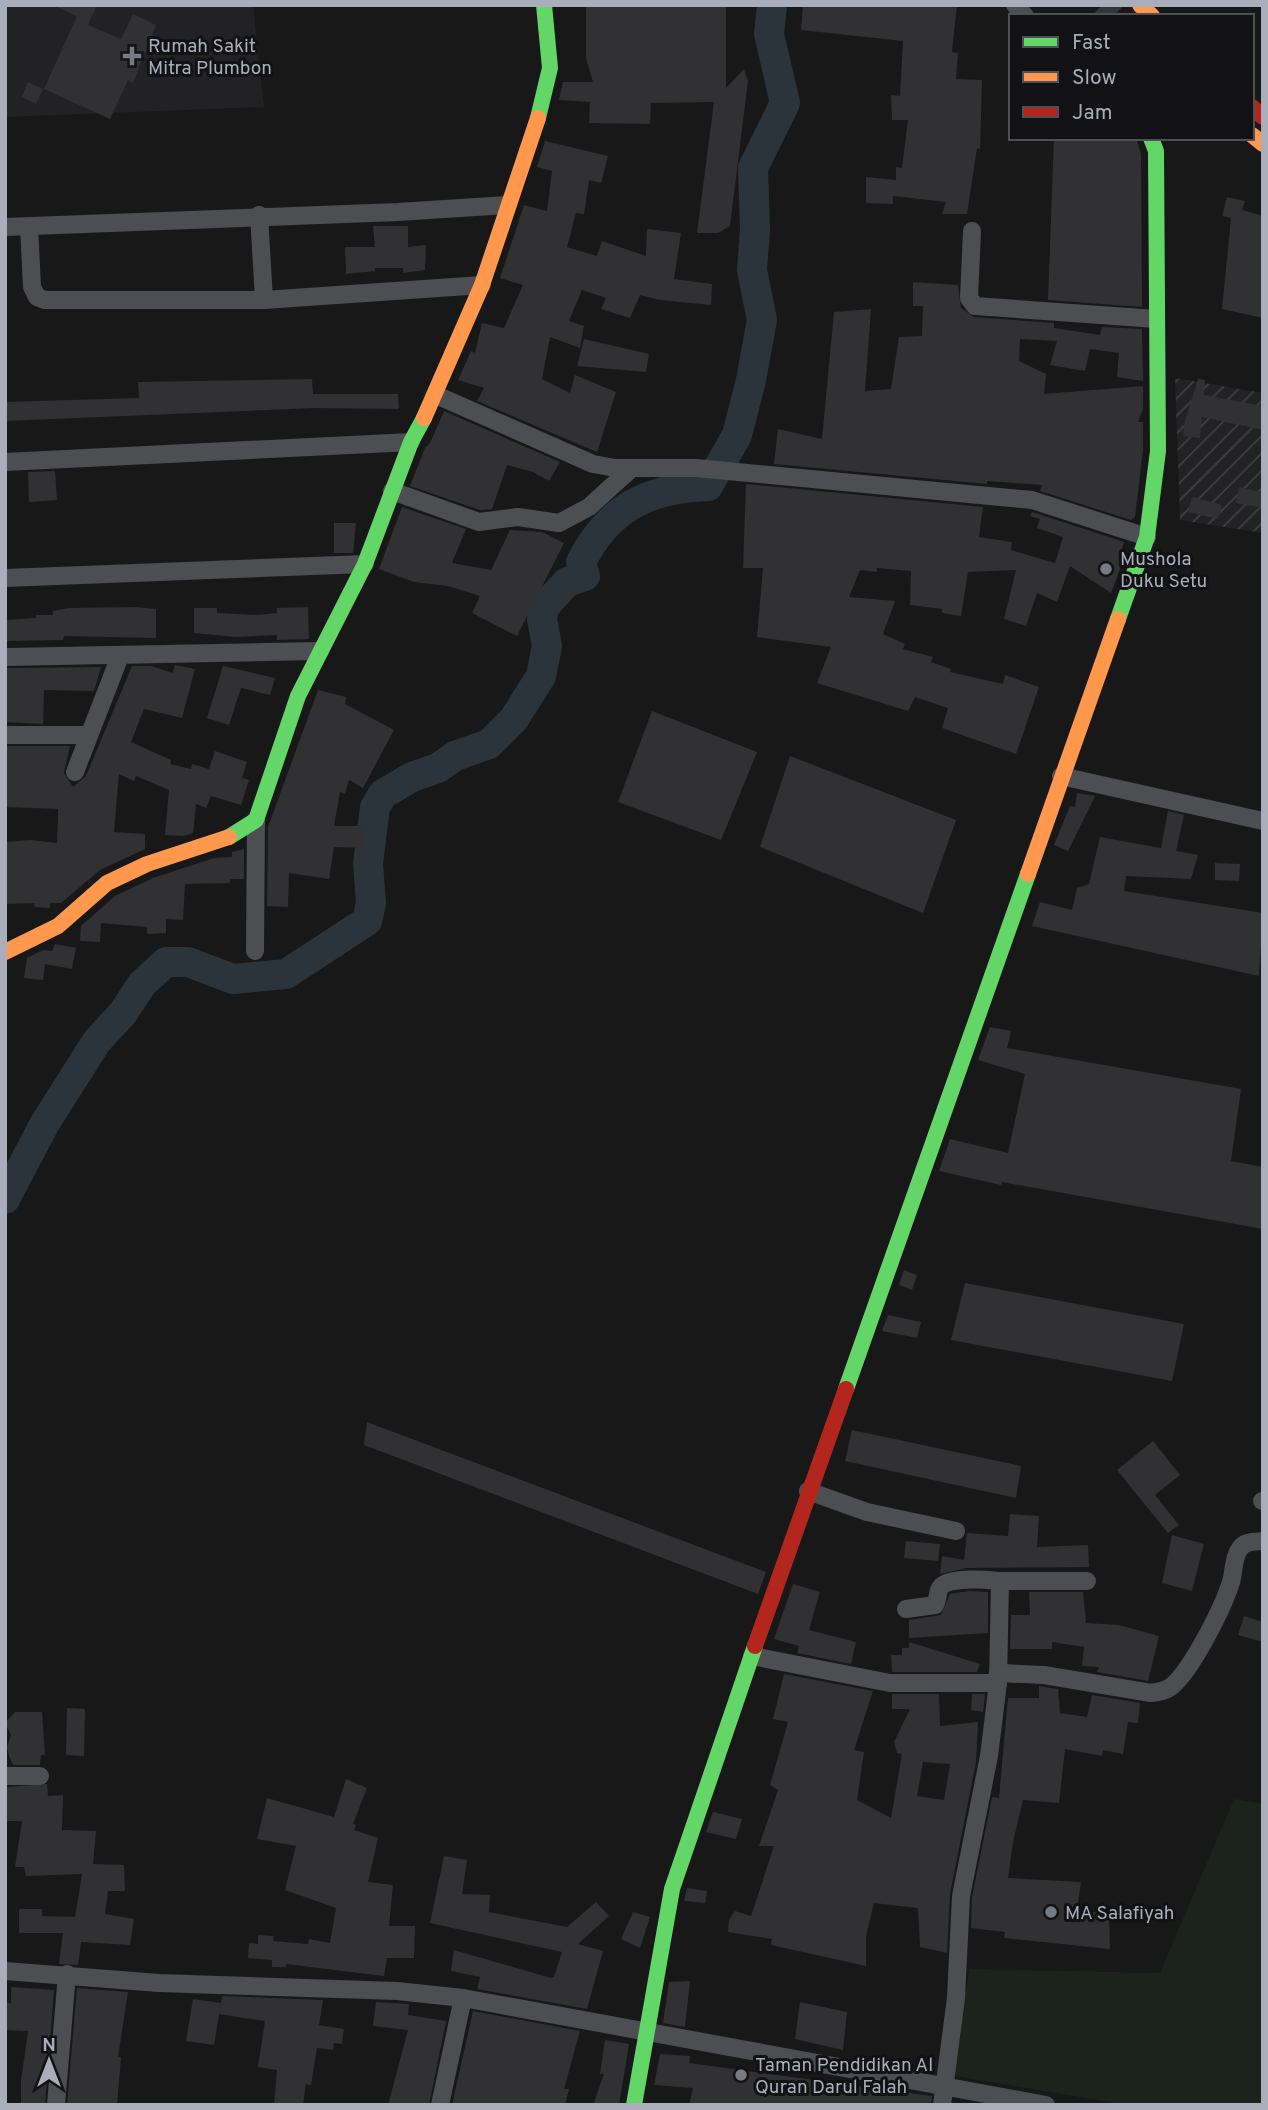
<svg xmlns="http://www.w3.org/2000/svg" width="1268" height="2110" font-family="Overpass,sans-serif">
<style>
.built{fill:#222225}
.industrial{fill:url(#industrial-furrows)}
.grass{fill:#1c231d}
.lines{fill:none;stroke-linecap:round;stroke-linejoin:round}
.river{stroke:#2b343b;stroke-width:30}
.building{fill:#313133;fill-rule:evenodd}
.highway-tunnel{stroke:#353639;stroke-width:32;stroke-dasharray:32 16;stroke-linecap:butt}
.street{stroke:#4c4e52;stroke-width:18}
.fast{stroke:#63d668;stroke-width:16}
.slow{stroke:#ff974d;stroke-width:16}
.jam{stroke:#b3261e;stroke-width:16}
.poi-dot{fill:#767a82;stroke:#121215;stroke-width:2.5}
.labels{text-anchor:middle;stroke-width:6;stroke-linejoin:round;paint-order:stroke}
.poi-label{font-size:19px;fill:#a9aeba;stroke:#121215;text-anchor:start}
</style>
<defs>
<pattern id="industrial-furrows" width="10" height="10" patternUnits="userSpaceOnUse" patternTransform="scale(1.75)"><rect width="10" height="10" fill="#222225"/><path d="M-1 1l2-2M0 10L10 0M9 11l2-2" fill="none" stroke="#3f4043"/></pattern>
</defs>
<rect width="100%" height="100%" fill="#181819"/>
<polygon class="built" points="5,5 253,5 264,107 5,117"/>
<polygon class="industrial" points="1175,378 1263,393 1263,533 1180,520"/>
<polygon class="grass" points="1234,1799 1263,1804 1263,2105 1127,2105 949,2075 970,1969 1160,1973"/>
<g class="lines">
<path class="river" d="M5 1199 45 1123 97 1041 123 1013 142 984 166 962H188L233 979 286 974 367 921 371 903 368 863 375 807 383 794 412 777 438 768 455 756 489 744 514 719 541 676 547 646 542 619 544 607 567 582 585 576 581 562C609 507 649 488 708 486L737 435 751 380 762 320 752 270 755 229 753 168 785 103 769 34 772 5"/>
</g>
<g class="building">
<polygon points="52,5 97,5 88,25 121,39 133,14 156,25 133,83 128,80 110,119 44,89 77,16"/>
<polygon points="586,5 726,5 726,88 744,69 748,81 730,226 718,233 697,233 714,102 651,103 650,124 589,123 590,102 559,100 563,82 593,82 586,58"/>
<polygon points="803,5 957,5 952,52 958,53 956,79 982,80 980,149 977,148 967,214 942,214 946,202 893,196 893,204 866,203 866,177 896,180 896,167 902,168 908,120 892,120 891,95 900,96 903,41 801,30"/>
<polygon points="28,82 43,89 36,104 22,97"/>
<polygon points="1054,138 1136,138 1141,154 1142,307 1048,300"/>
<polygon points="545,141 608,156 601,183 589,180 584,214 576,213 567,247 597,256 602,241 646,256 647,229 681,233 674,279 712,284 711,305 660,300 640,295 630,318 601,309 606,298 582,290 569,321 584,326 580,348 550,337 542,379 570,393 575,375 616,392 597,452 477,401 484,388 458,380 471,351 475,353 482,323 504,328 523,285 500,278 524,205 547,211 552,171 537,167"/>
<polygon points="1227,197 1245,201 1242,210 1263,216 1263,318 1222,309 1231,218 1222,216"/>
<polygon points="373,226 408,226 408,247 426,245 425,270 403,273 403,268 375,268 375,271 346,274 345,247 375,247"/>
<polygon points="913,282 958,285 961,308 974,317 1054,323 1054,328 1100,335 1102,327 1142,329 1143,381 1117,377 1119,353 1090,349 1085,371 1050,365 1057,341 1020,339 1019,361 1046,374 1044,394 1143,386 1143,409 1138,422 1143,422 1143,450 1135,517 1131,520 1040,491 1042,485 987,481 987,484 774,464 778,429 822,439 834,312 871,309 865,391 891,389 899,337 922,336 923,306 913,306"/>
<polygon points="584,339 649,354 646,372 577,366"/>
<polygon points="312,379 313,394 398,394 399,409 314,408 5,421 5,402 139,398 138,382"/>
<polygon points="1198,379 1205,380 1204,395 1263,406 1263,430 1202,417 1200,438 1183,436 1185,421"/>
<polygon points="444,411 560,462 549,481 533,472 507,465 492,509 480,510 410,486 425,448 430,443"/>
<polygon points="55,471 57,500 29,502 28,472"/>
<polygon points="746,484 983,507 979,537 1012,542 1011,550 1055,563 1063,537 1037,528 1040,519 1030,516 1032,512 1124,542 1119,559 1123,561 1111,593 1070,566 1057,602 1037,593 1026,626 1004,619 1016,570 968,572 961,616 942,613 942,609 910,605 911,571 877,568 877,572 860,570 849,597 895,601 883,634 905,644 903,649 933,657 931,662 951,669 950,672 1003,684 1005,675 1039,687 1016,754 942,728 948,708 915,697 908,711 817,683 831,647 757,637 763,568 743,568"/>
<polygon points="1239,487 1263,492 1263,508 1236,503"/>
<polygon points="1192,497 1222,505 1218,519 1188,512"/>
<polygon points="402,507 466,529 452,563 491,570 510,530 542,532 564,543 517,636 472,613 480,596 448,586 414,582 379,569"/>
<polygon points="334,523 356,523 353,553 334,553"/>
<polygon points="135,607 156,609 156,638 64,636 63,640 5,641 5,620 36,618 36,615 53,615 53,611 69,608"/>
<polygon points="308,607 309,639 277,640 277,635 236,637 194,633 194,608 217,608 217,613 258,615 277,613 277,608"/>
<polygon points="175,665 195,669 182,718 144,709 131,742 171,760 170,764 191,769 192,764 209,769 215,751 247,762 242,778 249,780 241,805 211,796 206,808 196,804 193,833 184,836 165,835 169,790 136,776 134,781 119,774 114,832 145,834 145,849 100,870 61,903 50,903 50,908 34,907 35,903 5,904 5,842 30,840 57,843 58,816 58,809 5,807 5,746 70,746 64,773 73,787 86,776 132,666 151,666 173,673"/>
<polygon points="223,666 275,678 270,695 241,688 229,725 207,718"/>
<polygon points="101,667 94,691 44,690 43,724 5,722 5,668"/>
<polygon points="318,690 346,697 345,704 394,730 363,788 349,780 345,794 340,792 334,826 366,826 366,848 334,847 329,879 289,873 288,907 267,906 268,827"/>
<polygon points="652,711 757,752 721,840 618,802"/>
<polygon points="790,756 956,820 923,913 760,847"/>
<polygon points="1077,793 1095,796 1068,851 1054,845 1070,806 1075,807"/>
<polygon points="1168,811 1184,815 1176,851 1198,855 1191,879 1126,876 1124,891 1263,913 1259,976 1032,926 1040,902 1072,910 1077,888 1089,884 1100,837 1161,848"/>
<polygon points="244,849 244,879 230,879 230,883 185,884 183,920 166,919 166,933 147,934 147,927 101,923 100,942 80,941 81,926 115,896 153,878 214,858 232,857 232,852"/>
<polygon points="1215,863 1240,864 1239,881 1215,880"/>
<polygon points="55,944 76,948 72,969 45,964 43,980 24,978 27,958 43,950 52,951"/>
<polygon points="990,1027 1011,1031 1007,1048 1241,1089 1231,1161 1263,1167 1263,1229 1002,1182 1001,1185 939,1171 950,1139 1008,1153 1025,1074 978,1060"/>
<polygon points="904,1270 917,1275 912,1290 899,1285"/>
<polygon points="965,1283 1184,1324 1172,1381 951,1340"/>
<polygon points="888,1315 921,1322 917,1338 882,1331"/>
<polygon points="367,1422 766,1572 758,1594 364,1445"/>
<polygon points="852,1430 1021,1466 1016,1498 845,1461"/>
<polygon points="1153,1441 1180,1475 1155,1495 1179,1525 1168,1533 1117,1470"/>
<polygon points="1010,1514 1039,1516 1037,1547 1088,1545 1089,1567 967,1568 940,1574 942,1556 964,1560 967,1533 1008,1536"/>
<polygon points="1172,1535 1204,1544 1192,1591 1162,1583"/>
<polygon points="906,1541 940,1544 938,1561 904,1558"/>
<polygon points="793,1584 820,1592 809,1630 856,1642 851,1664 797,1653 799,1646 774,1639"/>
<polygon points="968,1591 988,1592 988,1633 909,1638 909,1620 941,1615 950,1594"/>
<polygon points="1029,1592 1083,1592 1086,1623 1119,1625 1159,1636 1148,1681 1097,1672 1099,1667 1082,1666 1084,1647 1052,1642 1052,1649 1010,1649 1011,1615 1030,1615"/>
<polygon points="1244,1616 1263,1622 1263,1642 1238,1635"/>
<polygon points="909,1642 980,1664 977,1672 892,1672 891,1655 902,1655 902,1648 909,1648"/>
<path d="M784 1674 873 1691 854 1750 864 1752 857 1800 891 1818 902 1754 897 1753 894 1742 910 1709H892V1694H939L940 1726 978 1722 976 1762 950 1894 947 1953 920 1947 918 1908 874 1903 866 1936V1966L771 1945 772 1939 728 1932 729 1920 735 1911 751 1916 774 1846H759L778 1790 770 1785 788 1722 773 1719ZM923 1762 950 1764 944 1800 917 1796Z"/>
<polygon points="1039,1686 1058,1689 1060,1713 1087,1717 1092,1695 1140,1703 1138,1723 1128,1722 1123,1754 1103,1750 1102,1756 1065,1749 1059,1803 1023,1800 1013,1842 1008,1878 1081,1882 1077,1909 1109,1915 1110,1949 1004,1938 1005,1932 971,1928 972,1897 992,1797 999,1798 1008,1698 1039,1698"/>
<polygon points="972,1694 985,1694 983,1712 971,1710"/>
<polygon points="67,1708 85,1709 84,1756 66,1755"/>
<polygon points="15,1712 42,1712 45,1755 41,1755 40,1765 13,1765 9,1756 7,1747 11,1735 5,1723"/>
<polygon points="346,1779 367,1788 353,1824 356,1825 354,1830 378,1838 368,1882 393,1885 389,1926 415,1926 414,1958 387,1958 384,1976 286,1964 286,1967 272,1967 272,1960 248,1958 249,1943 258,1944 258,1935 274,1936 273,1941 308,1944 309,1939 330,1943 336,1908 285,1890 296,1846 257,1839 267,1798 334,1817"/>
<polygon points="47,1784 48,1796 63,1795 62,1830 96,1831 93,1864 124,1865 125,1891 108,1891 105,1914 134,1919 130,1945 81,1942 78,1965 59,1964 63,1933 19,1933 19,1909 42,1909 42,1916 75,1917 82,1874 26,1876 24,1867 15,1867 22,1821 6,1821 7,1787"/>
<polygon points="713,1812 742,1819 736,1839 706,1832"/>
<polygon points="444,1856 467,1860 462,1894 490,1895 489,1912 567,1927 596,1902 609,1916 578,1944 603,1951 587,2009 477,1989 480,1977 451,1971 454,1950 551,1978 554,1977 562,1952 430,1923"/>
<polygon points="687,1888 707,1891 705,1903 684,1901"/>
<polygon points="633,1912 650,1917 640,1948 621,1939"/>
<polygon points="690,1981 685,2027 663,2023 669,1982"/>
<polygon points="11,1987 54,1990 45,2105 21,2105 21,2081 28,2031 5,2030 5,2003 11,2003"/>
<polygon points="77,1988 128,1992 118,2057 121,2057 117,2105 67,2105"/>
<polygon points="222,1996 323,2000 319,2025 344,2029 342,2044 334,2043 333,2050 317,2048 311,2085 306,2084 303,2105 274,2105 277,2070 258,2067 265,2021 219,2014"/>
<polygon points="193,1999 221,2003 214,2045 186,2041"/>
<polygon points="376,2002 409,2004 408,2015 446,2021 429,2105 388,2105 408,2030 373,2026"/>
<polygon points="800,2002 847,2012 843,2050 795,2039"/>
<polygon points="473,2011 580,2031 564,2089 569,2089 565,2105 452,2105"/>
<polygon points="605,2040 629,2044 619,2105 593,2105 604,2074 600,2074"/>
<polygon points="660,2054 690,2056 689,2063 932,2096 931,2105 689,2105 693,2088 654,2085"/>
</g>
<g class="lines">
<polyline class="highway-tunnel" points="1102,5 1114,16"/>
<g class="street">
<polyline points="1015,5 1025,16"/>
<polyline points="259,215 264,300"/>
<polyline points="29,226 32,287 37,297 45,300 264,300 482,285"/>
<polyline points="5,227 398,212 507,205"/>
<polyline points="972,231 969,298 975,306 1156,319"/>
<polyline points="436,395 593,464 615,468 696,468 1032,500 1147,537"/>
<polyline points="5,462 411,442"/>
<polyline points="392,491 479,522 518,517 559,523 589,507 632,468"/>
<polyline points="5,578 365,564"/>
<polyline points="5,657 320,651"/>
<polyline points="5,735 89,735"/>
<polyline points="75,772 120,656"/>
<polyline points="1061,776 1263,821"/>
<polyline points="255,951 256,820"/>
<polyline points="808,1491 867,1512 956,1531"/>
<polyline points="1262,1501 1263,1501"/>
<polyline points="1000,1581 1087,1581"/>
<path d="M906 1609 935 1605C938 1600 937 1593 940 1588 946 1576 988 1580 1000 1581L998 1683 989 1756 961 1896 956 1998 942 2105"/>
<polyline points="752,1656 890,1683 998,1683"/>
<path d="M998 1673 1044 1675 1151 1693C1159 1692 1166 1691 1172 1686 1192 1669 1223 1608 1231 1582 1234 1572 1233 1559 1239 1550 1244 1541 1253 1542 1263 1541"/>
<polyline points="5,1776 40,1776"/>
<polyline points="5,1971 159,1983 397,1991 463,1998 1046,2105"/>
<polyline points="56,2105 67,1974"/>
<polyline points="440,2105 463,1998"/>
</g>
<g class="fast">
<polyline points="538,118 550,68 544,5"/>
<polyline points="1118,619 1147,537 1158,451 1156,151 1151,138"/>
<polyline points="229,837 256,820 298,696 365,564 411,442 424,418"/>
<polyline points="846,1389 1028,874"/>
<polyline points="634,2105 672,1889 755,1646"/>
</g>
<g class="slow">
<polyline points="1140,5 1152,16"/>
<polyline points="1252,135 1263,144"/>
<polyline points="424,418 482,285 538,118"/>
<polyline points="1028,874 1118,619"/>
<polyline points="5,952 58,926 107,883 147,864 229,837"/>
</g>
<g class="jam">
<polyline points="1252,107 1263,117"/>
<polyline points="755,1646 846,1389"/>
</g>
</g>
<g class="poi-dot">
<path d="M128.5 45.5h7v7h7v7h-7v7h-7v-7h-7v-7h7z"/>
<circle cx="1106" cy="569" r="7"/>
<circle cx="1051" cy="1912" r="7"/>
<circle cx="741" cy="2075" r="7"/>
</g>
<g class="labels">
<g class="poi-label">
<text x="148" y="52">Rumah Sakit<tspan x="148" dy="22">Mitra Plumbon</tspan></text>
<text x="1120" y="565">Mushola<tspan x="1120" dy="22">Duku Setu</tspan></text>
<text x="1065" y="1919">MA Salafiyah</text>
<text x="755" y="2071">Taman Pendidikan Al<tspan x="755" dy="22">Quran Darul Falah</tspan></text>
</g>
</g>
<rect width="1268" height="2110" fill="none" stroke="#a9aeba" stroke-width="14"/>
<rect x="1009" y="14" width="245" height="126" fill="#121215" stroke="#4e5057" stroke-width="2"/>
<rect x="1023" y="37" width="35" height="10" fill="#63d668" stroke="#4e5057" stroke-width="2"/>
<text x="1072" y="49" font-size="21" fill="#a9aeba">Fast</text>
<rect x="1023" y="72" width="35" height="10" fill="#ff974d" stroke="#4e5057" stroke-width="2"/>
<text x="1072" y="84" font-size="21" fill="#a9aeba">Slow</text>
<rect x="1023" y="107" width="35" height="10" fill="#b3261e" stroke="#4e5057" stroke-width="2"/>
<text x="1072" y="119" font-size="21" fill="#a9aeba">Jam</text>
<g transform="translate(49 2061)" stroke="#121215" stroke-width="5" paint-order="stroke">
<path d="M0-5L12 26L0 18L-12 26Z" fill="#a9aeba"/>
<text y="-10" font-size="19" font-weight="bold" text-anchor="middle" fill="#a9aeba">N</text>
</g>
</svg>
